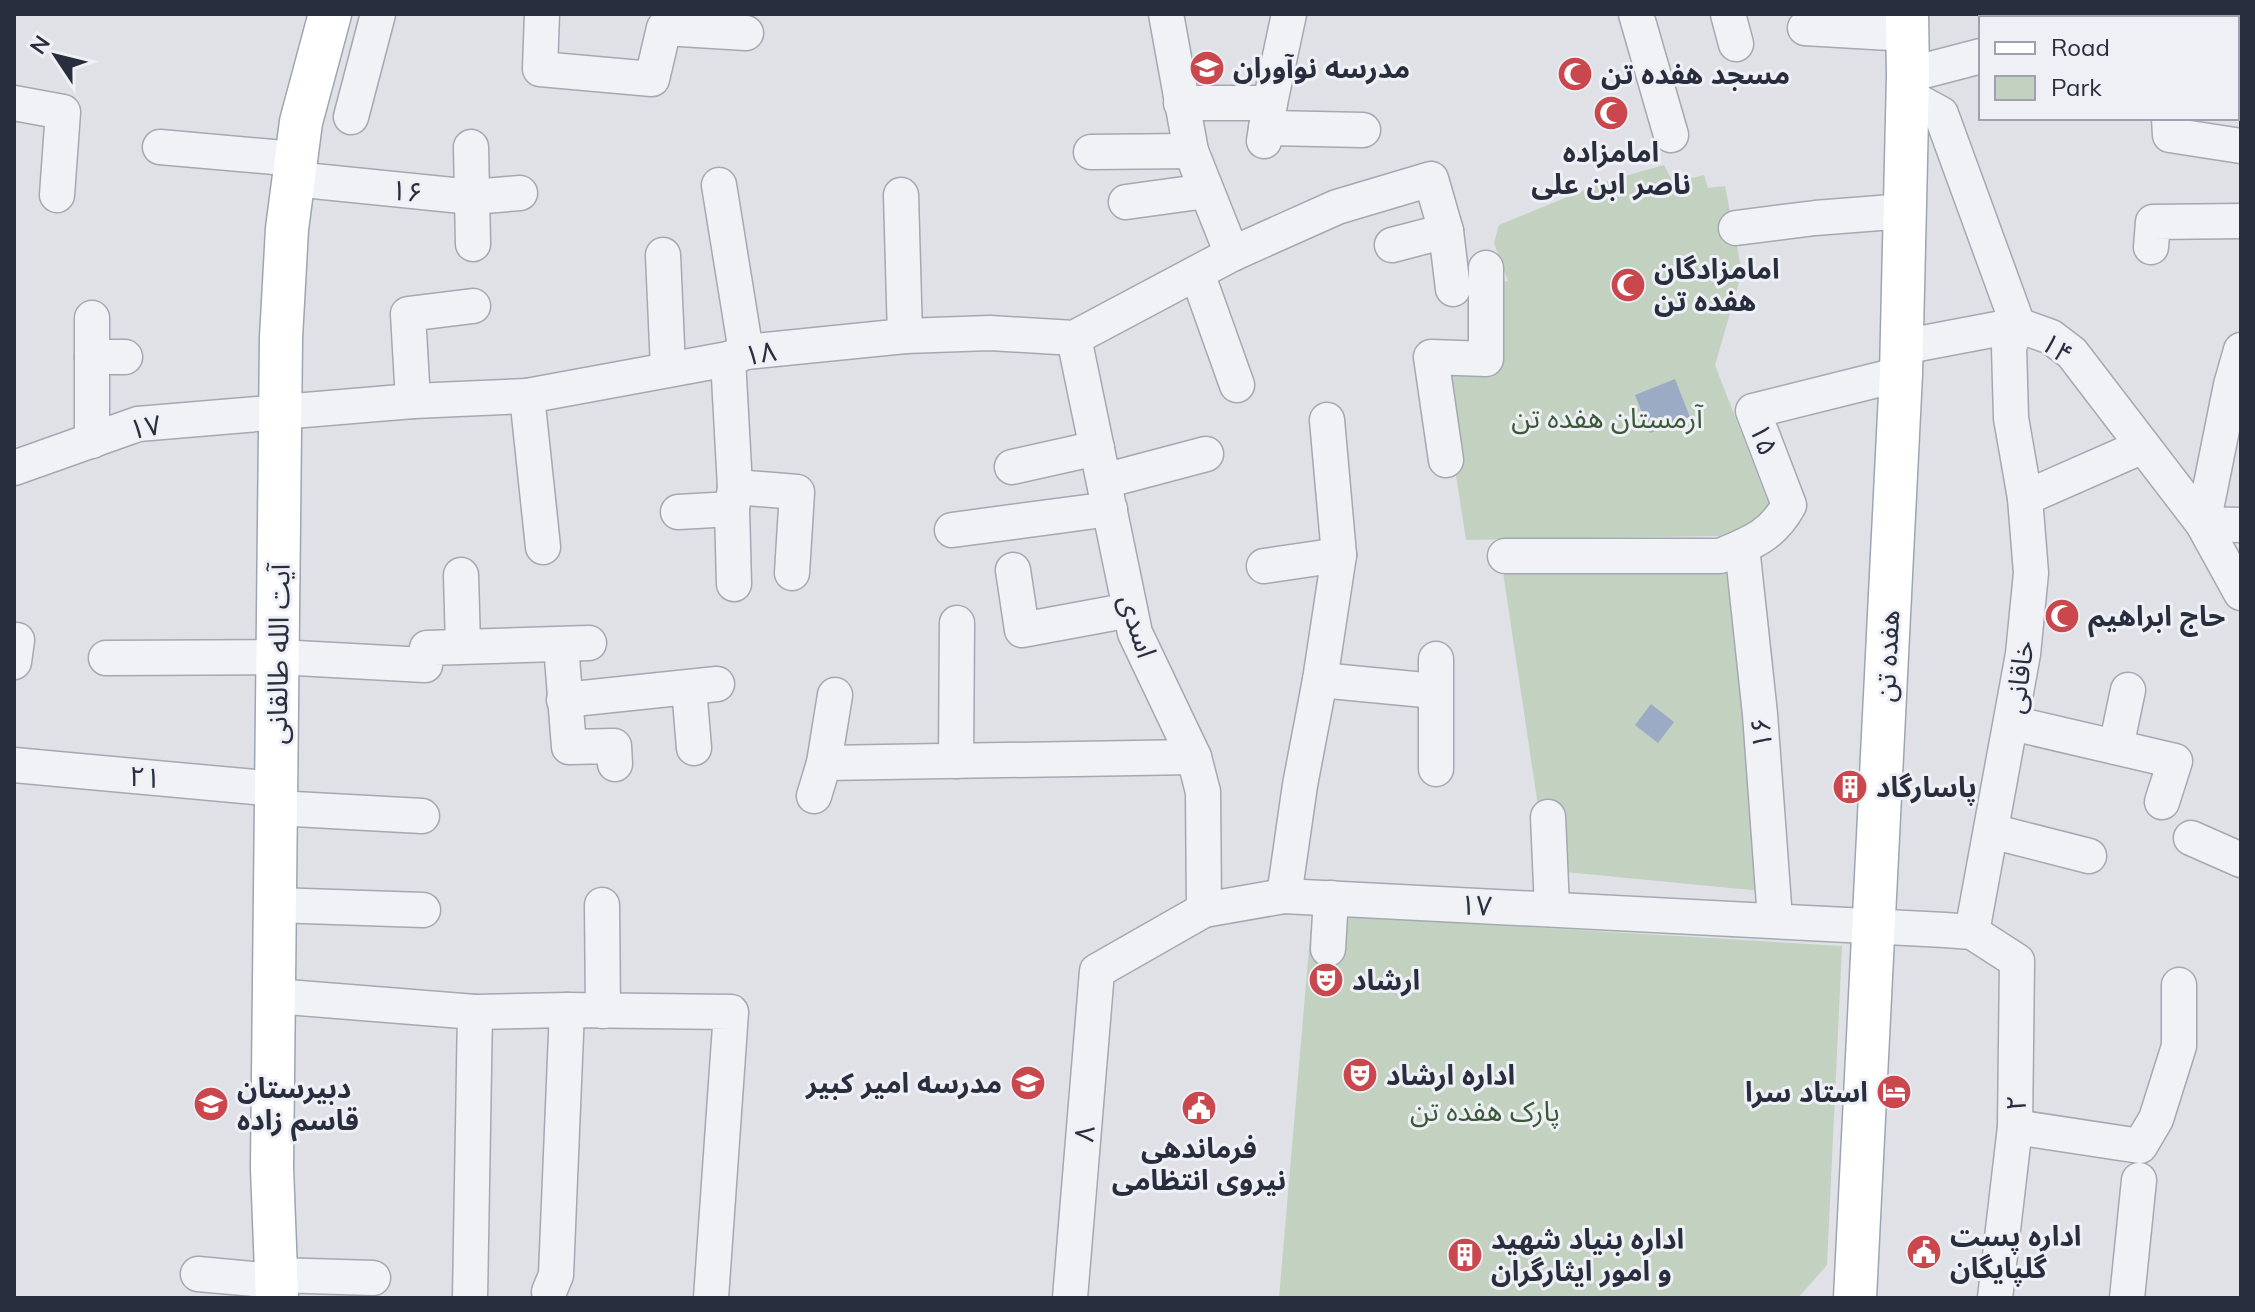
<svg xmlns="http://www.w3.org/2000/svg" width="2255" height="1312" font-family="Mulish,'Noto Sans Arabic',sans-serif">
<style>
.green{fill:#c2d1c0}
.water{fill:#9babc6}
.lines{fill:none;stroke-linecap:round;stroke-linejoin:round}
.minor-casing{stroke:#a4a8b1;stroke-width:37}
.major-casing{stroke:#9ea4b3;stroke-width:45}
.minor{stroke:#f1f2f6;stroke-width:34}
.major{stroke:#fff;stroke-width:42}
.labels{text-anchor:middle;stroke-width:6;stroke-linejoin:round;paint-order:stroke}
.poi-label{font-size:28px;font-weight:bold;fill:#282e3e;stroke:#eef0f5;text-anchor:start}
.street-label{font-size:28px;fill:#282e3e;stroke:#eef0f5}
.park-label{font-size:28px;fill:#395936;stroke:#eef0f5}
</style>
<rect width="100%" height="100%" fill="#dfe1e7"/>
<g class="green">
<polygon points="1664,165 1673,183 1704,175 1708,188 1725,186 1742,272 1715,365 1771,510 1749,524 1719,536 1466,540 1440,371 1496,370 1493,284 1508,281 1494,243 1499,225 1604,182"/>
<polygon points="1726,569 1762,891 1565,872 1538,806 1503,572"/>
<polygon points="1312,914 1842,946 1827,1265 1798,1298 1279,1298"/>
</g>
<g class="water">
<polygon points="1675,379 1690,417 1650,433 1635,395"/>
<polygon points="1651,704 1674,722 1658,743 1635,725"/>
</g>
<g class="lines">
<defs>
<g id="minor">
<polyline points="542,14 540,69 652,79 664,28 746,33"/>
<polyline points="1166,14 1191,151 1232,254"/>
<polyline points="1636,14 1671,135"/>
<polyline points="1728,14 1736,44"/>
<polyline points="2001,14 2001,18"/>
<polyline points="1805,28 1907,34"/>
<polyline points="1908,75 1981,56"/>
<polyline points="1908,96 1941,114 2018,325 2051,337 2072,353 2203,524 2241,593"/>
<polyline points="14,103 63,112 57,195"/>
<polyline points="1181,103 1270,103"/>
<polyline points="351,117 378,14"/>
<polyline points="2169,118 2170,135 2241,146"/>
<polyline points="1266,128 1363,130"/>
<polyline points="1264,141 1270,103 1289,14"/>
<polyline points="160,147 296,159"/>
<polyline points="471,147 473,244"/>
<polyline points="1091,152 1191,151"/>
<polyline points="294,179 472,197 520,193"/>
<polyline points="719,185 746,352"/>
<polyline points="901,195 905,336"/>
<polyline points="1126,202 1206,191"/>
<polyline points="1736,228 1815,218 1905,211"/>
<polyline points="1392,245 1446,231"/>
<polyline points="2151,247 2153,222 2241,221"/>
<polyline points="663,255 668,368"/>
<polyline points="1197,273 1237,385"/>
<polyline points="92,318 92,441"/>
<polyline points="1074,338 1135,633 1194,757 1203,792 1204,910"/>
<polyline points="1902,347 2018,325"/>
<polyline points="2241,350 2231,385 2203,524 2241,525"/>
<polyline points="92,357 125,357"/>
<polyline points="728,359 735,487 732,509 734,584"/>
<polyline points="527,396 543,547"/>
<polyline points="413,401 408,314 473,306"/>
<polyline points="1446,460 1431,357 1486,359 1486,268"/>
<polyline points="1012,467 1097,448"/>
<polyline points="14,468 138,424 413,401 527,396 728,359 746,352 905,336 990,333 1074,338 1232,254 1337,207 1431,179 1446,231 1453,289"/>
<polyline points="1104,481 1206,454"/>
<polyline points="735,487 797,492 792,573"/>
<polyline points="2025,498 2143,446"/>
<polyline points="678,512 732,509"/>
<polyline points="952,530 1110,509"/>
<polyline points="1742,547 1760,714 1775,919"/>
<path d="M1505 556H1720C1751 543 1772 536 1789 505L1753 411 1901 374"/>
<polyline points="1264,566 1339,555"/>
<polyline points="1013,570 1022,630 1130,610"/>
<polyline points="461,575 463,645"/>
<polyline points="561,645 569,747 614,746 615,764"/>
<polyline points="106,658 278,657 425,665 427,648 589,643"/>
<polyline points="14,662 17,640"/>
<polyline points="1320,680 1435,691"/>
<polyline points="689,688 694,748"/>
<polyline points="564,700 717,684"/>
<polyline points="2012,723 2175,761 2162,802"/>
<polyline points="2116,747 2128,690"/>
<polyline points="956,761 957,623"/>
<polyline points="824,763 1194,757"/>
<polyline points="14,765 276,789"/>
<polyline points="1436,769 1436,659"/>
<polyline points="814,796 824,763 835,695"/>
<polyline points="276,808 422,816"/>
<polyline points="1548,817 1552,908"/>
<polyline points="1991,831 2089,856"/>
<polyline points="2191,838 2241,860"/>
<polyline points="1284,896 1300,785 1320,680 1339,555 1327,420"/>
<polyline points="275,905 423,910"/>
<polyline points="602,905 603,1011"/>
<polyline points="1972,932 2023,654 2031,573 2025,498 2011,418 2009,347 2018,325"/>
<polyline points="1328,949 1331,898"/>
<polyline points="274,996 475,1012 567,1010 731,1012 711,1298"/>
<polyline points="2015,1127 2140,1146 2156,1119 2179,1046 2179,985"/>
<polyline points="198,1274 276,1281"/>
<polyline points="276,1275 373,1278"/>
<polyline points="549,1292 556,1275 567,1010"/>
<polyline points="470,1298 475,1012"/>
<polyline points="1070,1298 1097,971 1204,910 1284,896 1945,930 1972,932 2017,961 2015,1127 1995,1298"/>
<polyline points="2127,1298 2139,1180"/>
</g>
<g id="major">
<polyline points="277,1298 272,1168 281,338 287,229 301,122 330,14"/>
<polyline points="1855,1298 1901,374 1908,75 1907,14"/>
</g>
</defs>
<use href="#minor" class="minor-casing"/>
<use href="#major" class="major-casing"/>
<use href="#minor" class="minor"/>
<use href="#major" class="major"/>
</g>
<defs>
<symbol id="school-disc" viewBox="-11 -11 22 22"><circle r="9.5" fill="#c9474d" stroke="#eef0f5"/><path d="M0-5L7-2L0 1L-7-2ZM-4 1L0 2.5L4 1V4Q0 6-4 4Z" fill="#fff"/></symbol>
<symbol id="mosque-disc" viewBox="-11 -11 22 22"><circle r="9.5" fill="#c9474d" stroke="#eef0f5"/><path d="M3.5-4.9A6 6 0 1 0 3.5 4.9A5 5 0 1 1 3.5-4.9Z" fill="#fff"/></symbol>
<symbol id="building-disc" viewBox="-11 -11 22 22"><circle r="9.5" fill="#c9474d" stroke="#eef0f5"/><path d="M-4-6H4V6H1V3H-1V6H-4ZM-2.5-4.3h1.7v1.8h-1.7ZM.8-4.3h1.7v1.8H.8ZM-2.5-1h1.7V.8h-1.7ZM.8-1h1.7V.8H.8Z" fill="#fff"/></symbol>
<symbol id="theatre-disc" viewBox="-11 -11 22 22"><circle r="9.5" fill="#c9474d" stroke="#eef0f5"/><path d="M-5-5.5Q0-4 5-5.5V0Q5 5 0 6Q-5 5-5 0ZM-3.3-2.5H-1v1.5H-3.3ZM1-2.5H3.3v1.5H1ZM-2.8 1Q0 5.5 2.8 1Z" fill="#fff"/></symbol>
<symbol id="hotel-disc" viewBox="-11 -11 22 22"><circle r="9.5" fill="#c9474d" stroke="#eef0f5"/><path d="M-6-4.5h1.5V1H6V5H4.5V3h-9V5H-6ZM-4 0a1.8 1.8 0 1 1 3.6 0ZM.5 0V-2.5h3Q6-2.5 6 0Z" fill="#fff"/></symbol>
<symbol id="civic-disc" viewBox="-11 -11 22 22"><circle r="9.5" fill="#c9474d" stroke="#eef0f5"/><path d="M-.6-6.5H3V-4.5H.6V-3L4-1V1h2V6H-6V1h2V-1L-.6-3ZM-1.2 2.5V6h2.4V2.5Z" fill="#fff"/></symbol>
</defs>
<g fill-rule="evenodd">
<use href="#school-disc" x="1187" y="48" width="40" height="40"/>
<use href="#mosque-disc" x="1555" y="54" width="40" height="40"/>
<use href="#mosque-disc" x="1591" y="93" width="40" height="40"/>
<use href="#mosque-disc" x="1608" y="265" width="40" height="40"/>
<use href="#mosque-disc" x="2042" y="596" width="40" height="40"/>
<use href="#building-disc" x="1830" y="767" width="40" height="40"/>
<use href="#theatre-disc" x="1306" y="960" width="40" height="40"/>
<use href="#theatre-disc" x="1340" y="1055" width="40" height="40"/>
<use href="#school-disc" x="1008" y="1063" width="40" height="40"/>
<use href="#hotel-disc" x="1874" y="1072" width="40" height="40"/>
<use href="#school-disc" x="191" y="1084" width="40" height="40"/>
<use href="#civic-disc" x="1179" y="1088" width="40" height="40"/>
<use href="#civic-disc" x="1904" y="1232" width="40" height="40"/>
<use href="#building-disc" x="1445" y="1235" width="40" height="40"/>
</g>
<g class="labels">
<g class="poi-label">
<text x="1233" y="78">مدرسه نوآوران</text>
<text x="1601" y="84">مسجد هفده تن</text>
<text x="1611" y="162" text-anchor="middle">امامزاده<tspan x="1611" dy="32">ناصر ابن علی</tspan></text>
<text x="1654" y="279">امامزادگان<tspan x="1654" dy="32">هفده تن</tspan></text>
<text x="2088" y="626">حاج ابراهیم</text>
<text x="1876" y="797">پاسارگاد</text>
<text x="1352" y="990">ارشاد</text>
<text x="1386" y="1085">اداره ارشاد</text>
<text x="1002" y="1093" text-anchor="end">مدرسه امیر کبیر</text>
<text x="237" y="1098">دبیرستان<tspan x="237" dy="32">قاسم زاده</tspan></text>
<text x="1868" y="1102" text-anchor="end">استاد سرا</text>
<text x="1199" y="1158" text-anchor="middle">فرماندهی<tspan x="1199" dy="32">نیروی انتظامی</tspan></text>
<text x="1950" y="1246">اداره پست<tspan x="1950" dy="32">گلپایگان</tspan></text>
<text x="1491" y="1249">اداره بنیاد شهید<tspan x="1491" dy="32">و امور ایثارگران</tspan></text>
</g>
<g class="street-label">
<text transform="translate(407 191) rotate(6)" y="10">۱۶</text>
<text transform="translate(2057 348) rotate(36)" y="10">۱۴</text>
<text transform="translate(760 353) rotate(-10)" y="10">۱۸</text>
<text transform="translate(145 427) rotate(-11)" y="10">۱۷</text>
<text transform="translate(1764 439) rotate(69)" y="10">۱۵</text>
<text transform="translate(1138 626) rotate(72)" y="10">اسدی</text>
<text transform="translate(278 654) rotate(-89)" y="10">آیت الله طالقانی</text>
<text transform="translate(1887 656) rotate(-87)" y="10">هفده تن</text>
<text transform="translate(2019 677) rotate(-82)" y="10">خاقانی</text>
<text transform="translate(1761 733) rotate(-95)" y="10">۱۶</text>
<text transform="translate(145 777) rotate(5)" y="10">۲۱</text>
<text transform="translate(1476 905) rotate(3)" y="10">۱۷</text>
<text transform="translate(2016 1103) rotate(-89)" y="10">۲</text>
<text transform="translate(1084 1134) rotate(-85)" y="10">۸</text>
</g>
<g class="park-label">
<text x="1607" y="428">آرمستان هفده تن</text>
<text x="1485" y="1121">پارک هفده تن</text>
</g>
</g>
<rect width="2255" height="1312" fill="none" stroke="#282e3e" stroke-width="32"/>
<rect x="1979" y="16" width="260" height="104" fill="#eef0f5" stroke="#9fa2ac" stroke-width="2"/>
<rect x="1995" y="42" width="40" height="12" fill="#ffffff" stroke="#9fa2ac" stroke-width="2"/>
<text x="2051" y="56" font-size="24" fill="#282e3e">Road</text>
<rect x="1995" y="76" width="40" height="24" fill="#c2d1c0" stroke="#9fa2ac" stroke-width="2"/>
<text x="2051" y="96" font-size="24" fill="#282e3e">Park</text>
<g transform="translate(56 56) rotate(305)" stroke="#eef0f5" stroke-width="6" paint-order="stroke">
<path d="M0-6L14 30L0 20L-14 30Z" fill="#282e3e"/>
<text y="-12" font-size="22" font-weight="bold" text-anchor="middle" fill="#282e3e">N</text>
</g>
</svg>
